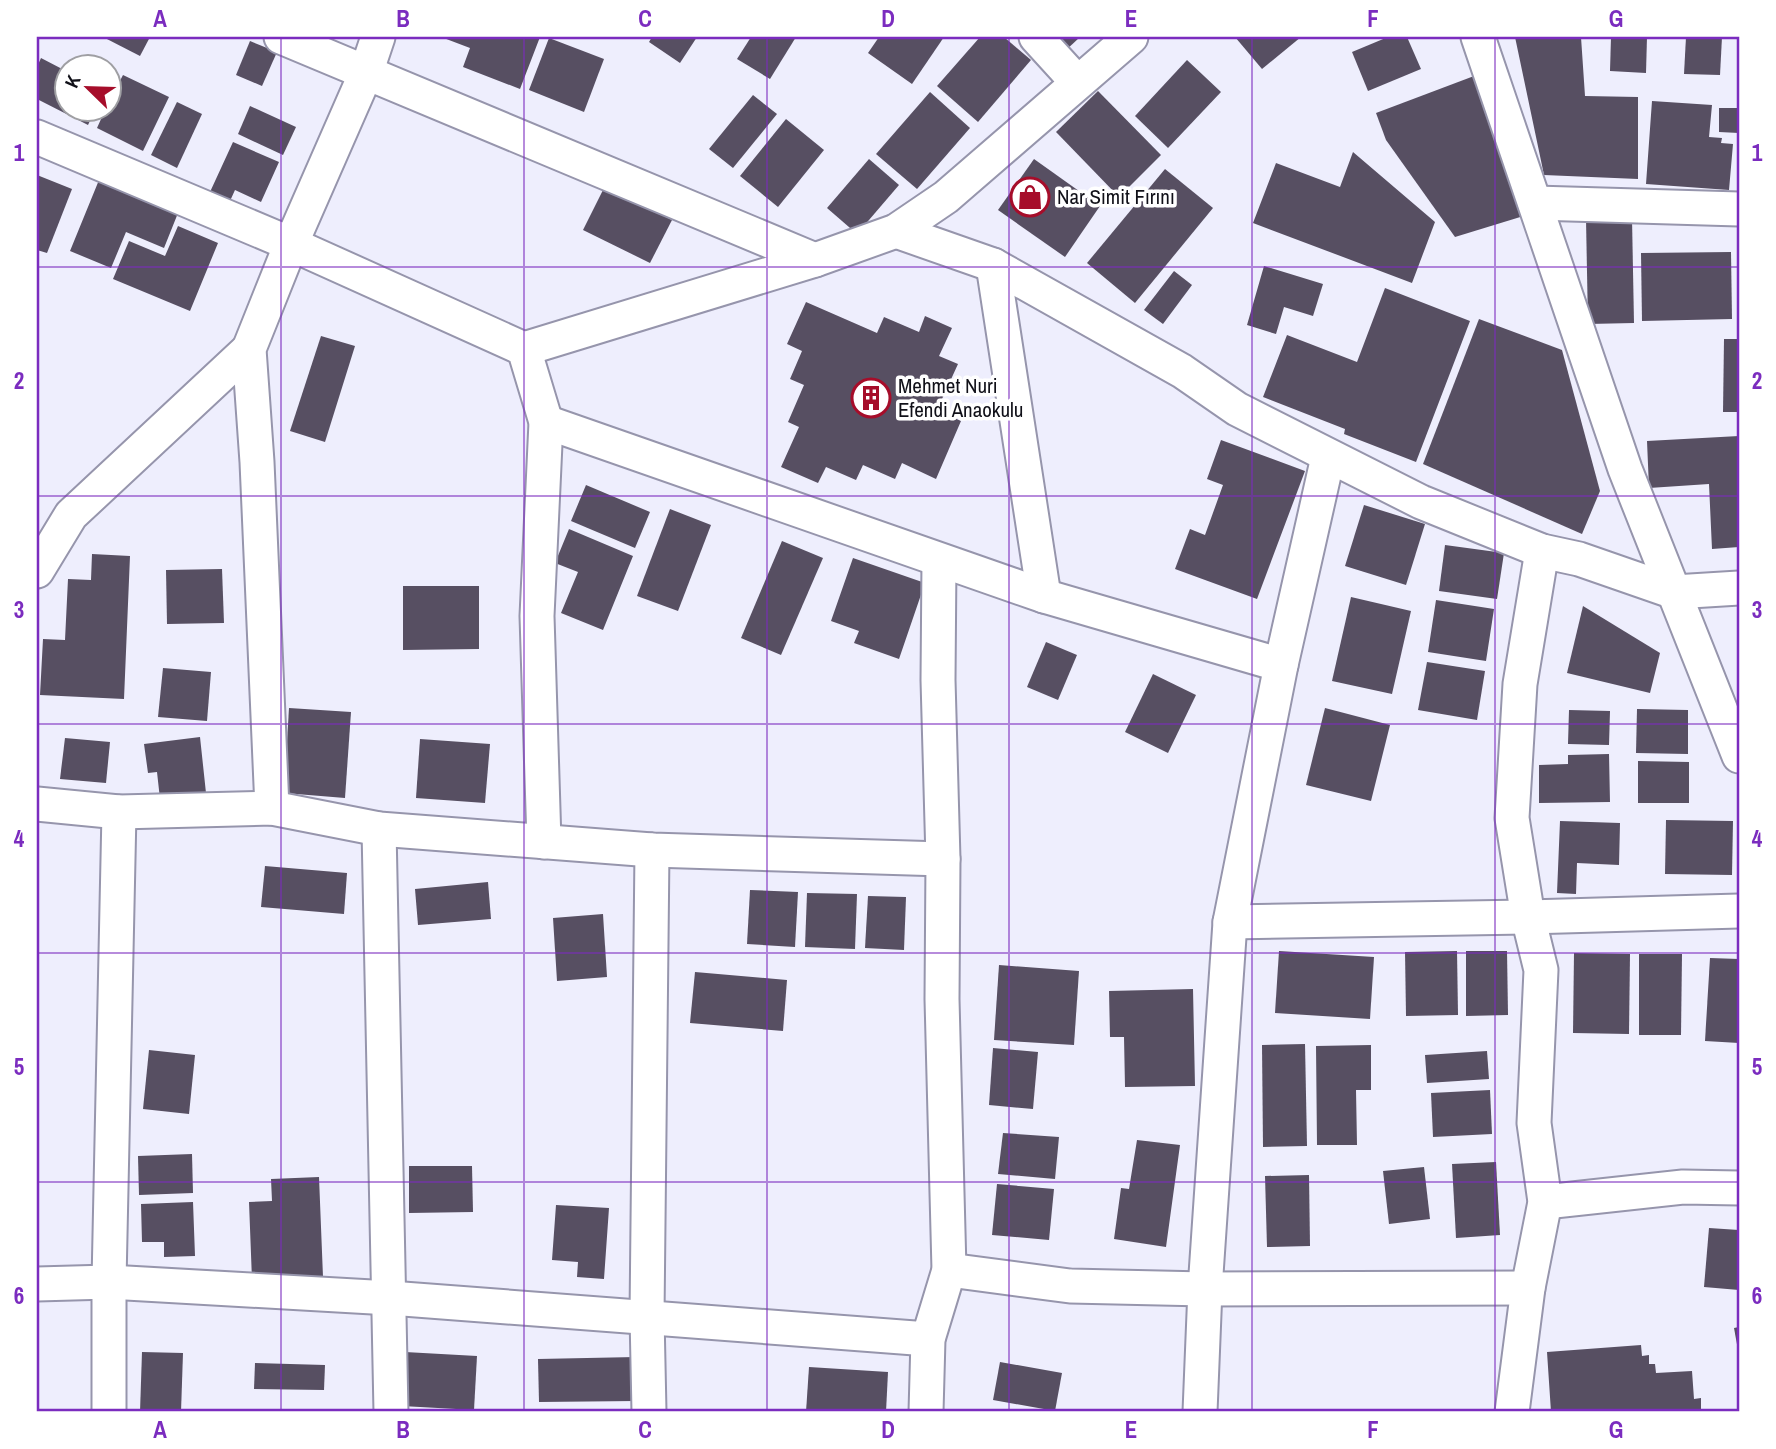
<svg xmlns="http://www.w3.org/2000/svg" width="1776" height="1449" font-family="'Archivo Narrow',sans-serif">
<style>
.building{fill:#574f62}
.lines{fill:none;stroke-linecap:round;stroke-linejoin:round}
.minor-casing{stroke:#9695ac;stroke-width:37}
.minor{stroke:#fff;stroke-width:33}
.grid{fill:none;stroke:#7b2cbf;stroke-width:2;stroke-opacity:0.55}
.labels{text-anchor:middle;stroke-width:7;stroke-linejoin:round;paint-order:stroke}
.poi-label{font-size:21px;fill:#101018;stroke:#fff;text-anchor:start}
.neatline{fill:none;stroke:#7b2cbf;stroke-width:2.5}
.grid-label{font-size:23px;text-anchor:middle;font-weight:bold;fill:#7b2cbf}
</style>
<rect width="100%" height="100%" fill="#eeeefd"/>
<g class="building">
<polygon points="103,37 150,37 140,56"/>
<polygon points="441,37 540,37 520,89 463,67 470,48"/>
<polygon points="652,37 697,37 680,63 649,42"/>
<polygon points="751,37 796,37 770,79 737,59"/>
<polygon points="879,37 944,37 912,84 868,53"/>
<polygon points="980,37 1004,37 1031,60 978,122 937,86"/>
<polygon points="1051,37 1080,37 1064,52"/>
<polygon points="1235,37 1301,37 1262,69"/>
<polygon points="1388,37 1407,37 1421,69 1368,91 1352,52"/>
<polygon points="1515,37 1581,37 1585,96 1638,97 1638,179 1544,175"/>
<polygon points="1611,37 1647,37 1646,73 1610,71"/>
<polygon points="1686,37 1722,37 1720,75 1684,74"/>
<polygon points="549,38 604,59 584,112 529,90"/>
<polygon points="250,41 277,52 262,86 236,75"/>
<polygon points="41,58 66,71 66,108 96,108 88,125 37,99 37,67"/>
<polygon points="1187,60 1221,92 1168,148 1135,116"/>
<polygon points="1482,73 1533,213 1455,237 1386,140 1376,113"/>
<polygon points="123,75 169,97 143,151 97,128 106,108 108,108 108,104"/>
<polygon points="1098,91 1161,155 1119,197 1056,132"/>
<polygon points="930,92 970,128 917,189 876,154"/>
<polygon points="753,95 777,114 733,168 709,149"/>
<polygon points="1652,101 1712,105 1709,137 1722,138 1721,143 1733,144 1729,190 1646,184"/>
<polygon points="177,102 202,114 177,168 151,155"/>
<polygon points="250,106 296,127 283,155 238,134"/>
<polygon points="1719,108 1739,108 1739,133 1719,132"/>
<polygon points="786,119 824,150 778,207 740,176"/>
<polygon points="233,142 279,162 261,202 235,190 230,201 210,192"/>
<polygon points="1353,152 1435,222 1412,283 1253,223 1276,163 1340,187"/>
<polygon points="869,159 899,185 857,234 827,208"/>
<polygon points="1034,159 1100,206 1065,257 998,210"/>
<polygon points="1165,169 1213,208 1135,303 1087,263"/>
<polygon points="37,175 72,189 47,253 37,250"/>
<polygon points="99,180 178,213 164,248 126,232 111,268 70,251"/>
<polygon points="605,186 672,220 650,263 583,230"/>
<polygon points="1632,218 1634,323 1588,324 1586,219"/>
<polygon points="178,226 218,243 190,311 113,279 129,241 165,256"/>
<polygon points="1731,252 1732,319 1642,321 1641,253"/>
<polygon points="1264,266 1323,284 1313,316 1284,307 1276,334 1247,325"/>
<polygon points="1174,271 1192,285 1163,324 1144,310"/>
<polygon points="1385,288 1470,321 1416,462 1344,434 1345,429 1263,397 1287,335 1357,362"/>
<polygon points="806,302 877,333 884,317 919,332 925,316 952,328 939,356 958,364 937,410 961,421 936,479 902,463 895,479 863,465 856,480 826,467 818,483 781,467 799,427 788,422 804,385 790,379 802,351 787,344"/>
<polygon points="1479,319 1562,350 1600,491 1582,534 1423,464"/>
<polygon points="321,336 355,346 325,442 290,431"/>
<polygon points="1724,339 1739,339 1739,412 1723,412"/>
<polygon points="1739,436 1739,547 1712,549 1709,484 1649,488 1647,441"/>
<polygon points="1221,440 1305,471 1257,599 1175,569 1190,529 1205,535 1223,485 1207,479"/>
<polygon points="586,485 650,512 635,548 571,521"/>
<polygon points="1364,505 1425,524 1406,585 1345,566"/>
<polygon points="670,509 711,525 678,611 637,596"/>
<polygon points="569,529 633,556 603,630 561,613 578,572 555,563"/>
<polygon points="782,541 823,558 781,655 741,638"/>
<polygon points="1445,545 1504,553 1497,599 1439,591"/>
<polygon points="92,554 130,556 124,699 40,695 43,639 65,640 68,579 91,580"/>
<polygon points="853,558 925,583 899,659 854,643 859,631 831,621"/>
<polygon points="222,569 224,623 167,624 166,570"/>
<polygon points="403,586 479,586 479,649 403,650"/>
<polygon points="1351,597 1411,611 1392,694 1332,681"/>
<polygon points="1436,600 1494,609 1486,661 1428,652"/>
<polygon points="1583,606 1660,653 1650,693 1567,673"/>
<polygon points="1046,642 1077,655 1058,700 1027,687"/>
<polygon points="1427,662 1485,671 1477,720 1418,710"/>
<polygon points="163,668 211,672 207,721 158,717"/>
<polygon points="1153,674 1196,695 1168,753 1125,732"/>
<polygon points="289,708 351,712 345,798 284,793"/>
<polygon points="1325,708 1390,725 1371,801 1306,785"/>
<polygon points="1637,709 1688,710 1688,754 1636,753"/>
<polygon points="1569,710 1610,711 1609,745 1568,744"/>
<polygon points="200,737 206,793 160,799 157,772 148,773 144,744"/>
<polygon points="65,738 110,742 106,783 60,779"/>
<polygon points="420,739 490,744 485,803 416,798"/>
<polygon points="1609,754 1610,802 1539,803 1539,765 1568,764 1568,755"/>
<polygon points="1638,761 1689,762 1689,803 1638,803"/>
<polygon points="1666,820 1733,821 1732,875 1665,874"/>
<polygon points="1560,821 1620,823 1619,865 1577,863 1576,894 1557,893"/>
<polygon points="265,866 347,873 344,914 261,907"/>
<polygon points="488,882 491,919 418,925 415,889"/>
<polygon points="750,890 798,892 795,947 747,944"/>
<polygon points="807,893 857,894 855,949 805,947"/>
<polygon points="868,896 906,897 904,950 865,948"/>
<polygon points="603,914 607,977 557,981 553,918"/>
<polygon points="1279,951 1374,957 1370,1019 1275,1013"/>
<polygon points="1457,951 1458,1015 1406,1016 1405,952"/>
<polygon points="1466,951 1507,951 1508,1015 1466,1016"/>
<polygon points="1574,953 1630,954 1629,1034 1573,1033"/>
<polygon points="1639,954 1682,954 1681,1035 1639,1035"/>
<polygon points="1710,958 1739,959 1739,1043 1705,1041"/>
<polygon points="999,965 1079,971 1074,1045 994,1040"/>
<polygon points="695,972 787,980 783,1031 690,1023"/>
<polygon points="1193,989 1195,1086 1125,1087 1124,1037 1110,1037 1109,991"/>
<polygon points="1305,1044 1307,1146 1263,1147 1262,1045"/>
<polygon points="1371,1045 1371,1090 1356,1090 1357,1145 1317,1145 1316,1046"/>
<polygon points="993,1048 1038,1052 1033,1109 989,1105"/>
<polygon points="149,1050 195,1055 189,1114 143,1109"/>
<polygon points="1487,1051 1489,1079 1427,1083 1425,1055"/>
<polygon points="1490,1090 1492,1134 1433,1137 1431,1093"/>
<polygon points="1003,1133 1059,1137 1055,1179 998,1174"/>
<polygon points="1137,1140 1180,1145 1166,1247 1114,1239 1121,1188 1129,1189"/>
<polygon points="192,1154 193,1193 139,1195 138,1156"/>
<polygon points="1496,1162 1500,1235 1456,1238 1452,1164"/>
<polygon points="409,1166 472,1166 473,1212 409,1213"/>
<polygon points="1424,1167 1430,1219 1389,1224 1383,1171"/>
<polygon points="1309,1175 1310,1246 1267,1247 1265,1176"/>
<polygon points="319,1177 323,1277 252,1280 249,1202 272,1201 271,1179"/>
<polygon points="997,1184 1054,1189 1049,1240 992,1235"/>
<polygon points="193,1202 195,1256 164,1257 164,1242 142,1242 141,1204"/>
<polygon points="556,1205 609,1208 604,1279 577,1277 578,1262 552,1260"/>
<polygon points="1709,1228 1739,1230 1739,1290 1704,1287"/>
<polygon points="1739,1327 1739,1350 1738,1350 1734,1328"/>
<polygon points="1641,1345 1642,1356 1649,1355 1649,1364 1655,1364 1656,1373 1692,1371 1694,1399 1701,1398 1701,1412 1551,1412 1547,1352"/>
<polygon points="142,1352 183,1353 181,1412 140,1412"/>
<polygon points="405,1352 477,1356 474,1410 402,1406"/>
<polygon points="636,1357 636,1401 539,1402 538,1359"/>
<polygon points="1000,1362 1062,1373 1055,1411 993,1400"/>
<polygon points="255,1363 325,1365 324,1390 254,1389"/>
<polygon points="809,1367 888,1372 886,1412 806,1412"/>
</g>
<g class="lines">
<defs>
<g id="minor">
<polyline points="281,37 815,260"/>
<polyline points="1036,37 1077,82"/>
<polyline points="1478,37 1625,469 1739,756"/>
<polyline points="37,137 291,244 524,349 546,422 537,616 544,842"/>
<polyline points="1535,203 1739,209"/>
<polyline points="896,231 993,265 1182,371 1237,409 1421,502 1542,551 1579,559 1674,592 1739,588"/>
<polyline points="993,265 1044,596"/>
<polyline points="524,349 815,260 896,231 946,197 1131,37"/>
<polyline points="546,422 1044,596 1281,665"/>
<polyline points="37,571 71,515 249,349"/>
<polyline points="37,804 119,812 272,808 379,829 652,850 943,859"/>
<polyline points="272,808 257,462 249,349 291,244 366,73 378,37"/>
<polyline points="379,829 391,1412"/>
<polyline points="1230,922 1528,917 1739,911"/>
<polyline points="1545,1202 1683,1187 1739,1188"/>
<polyline points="949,1270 1070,1286 1205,1289 1528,1288"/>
<polyline points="37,1284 109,1282 390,1298 928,1339"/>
<polyline points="109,1412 109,1282 119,812"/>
<polyline points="649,1412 647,1316 652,850"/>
<polyline points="926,1412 928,1339 949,1270 942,999 943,859 938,680 939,561"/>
<polyline points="1200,1412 1205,1289 1230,922 1281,665 1328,457"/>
<polyline points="1512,1412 1528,1288 1545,1202 1534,1123 1541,970 1528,917 1512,818 1520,684 1542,551"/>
</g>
</defs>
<use href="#minor" class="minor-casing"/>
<use href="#minor" class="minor"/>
</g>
<path class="grid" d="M281 37V1412M524 37V1412M767 37V1412M1009 37V1412M1252 37V1412M1495 37V1412M37 267H1739M37 496H1739M37 724H1739M37 953H1739M37 1182H1739"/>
<defs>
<symbol id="shop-ring" viewBox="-11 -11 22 22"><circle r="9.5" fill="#fff" stroke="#a60d2a" stroke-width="1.5"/><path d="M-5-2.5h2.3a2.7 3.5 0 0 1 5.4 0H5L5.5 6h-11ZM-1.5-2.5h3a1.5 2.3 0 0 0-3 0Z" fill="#a60d2a"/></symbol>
<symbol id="building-ring" viewBox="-11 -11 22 22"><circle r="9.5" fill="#fff" stroke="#a60d2a" stroke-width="1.5"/><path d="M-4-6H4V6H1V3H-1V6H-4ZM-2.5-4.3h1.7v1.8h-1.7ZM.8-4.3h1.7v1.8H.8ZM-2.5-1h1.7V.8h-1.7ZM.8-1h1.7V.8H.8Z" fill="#a60d2a"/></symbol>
</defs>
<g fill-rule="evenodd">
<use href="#shop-ring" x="1008" y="175" width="44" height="44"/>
<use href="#building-ring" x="849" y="376" width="44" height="44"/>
</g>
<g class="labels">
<g class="poi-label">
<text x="1057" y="204">Nar Simit Fırını</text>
<text x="898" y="393">Mehmet Nuri<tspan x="898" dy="24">Efendi Anaokulu</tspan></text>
</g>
</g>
<rect width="1776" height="1449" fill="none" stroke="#ffffff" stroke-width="77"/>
<g transform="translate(88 88) rotate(293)"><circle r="33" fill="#ffffff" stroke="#9f9fa3" stroke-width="2"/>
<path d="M0-5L12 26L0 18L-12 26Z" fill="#a60d2a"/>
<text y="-10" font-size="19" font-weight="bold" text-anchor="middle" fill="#101018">K</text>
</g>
<rect x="38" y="38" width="1700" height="1372" class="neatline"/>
<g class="grid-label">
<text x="160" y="27">A</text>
<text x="403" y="27">B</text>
<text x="645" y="27">C</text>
<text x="888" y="27">D</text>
<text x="1131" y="27">E</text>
<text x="1373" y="27">F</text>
<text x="1616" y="27">G</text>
<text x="19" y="161">1</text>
<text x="1757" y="161">1</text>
<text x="19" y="389">2</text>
<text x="1757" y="389">2</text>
<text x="19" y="618">3</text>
<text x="1757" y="618">3</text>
<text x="19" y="847">4</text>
<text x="1757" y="847">4</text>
<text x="19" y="1075">5</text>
<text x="1757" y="1075">5</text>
<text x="19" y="1304">6</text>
<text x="1757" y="1304">6</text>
<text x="160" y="1438">A</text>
<text x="403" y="1438">B</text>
<text x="645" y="1438">C</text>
<text x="888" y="1438">D</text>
<text x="1131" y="1438">E</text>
<text x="1373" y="1438">F</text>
<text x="1616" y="1438">G</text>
</g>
</svg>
